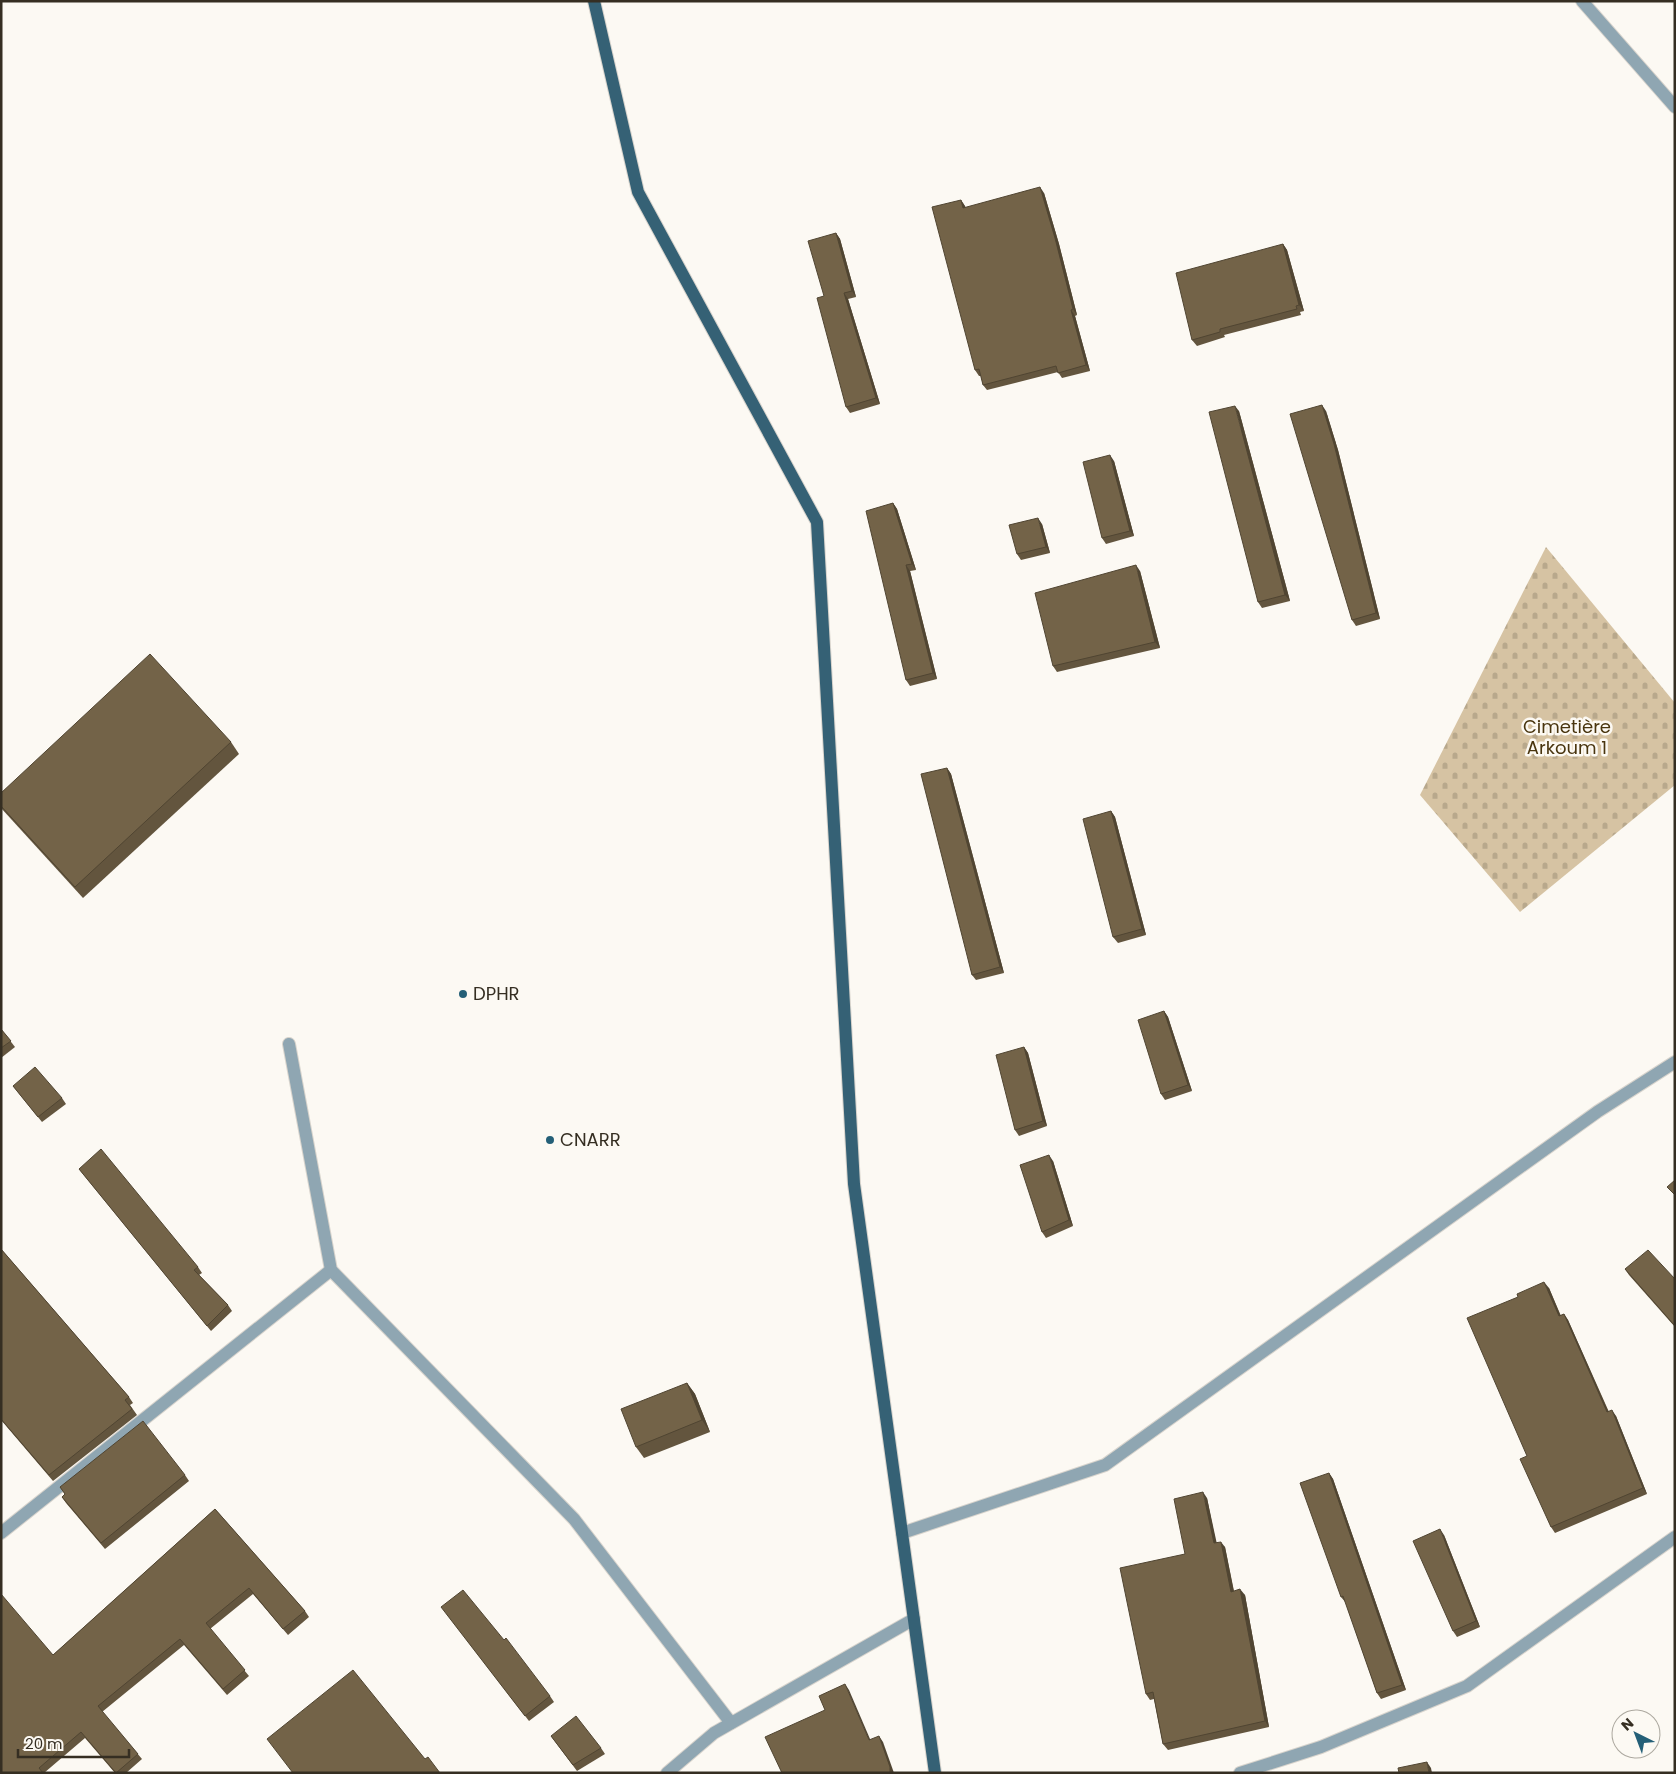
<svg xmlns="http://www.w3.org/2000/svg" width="1676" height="1774" font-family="Poppins,sans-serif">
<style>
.cemetery{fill:url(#cemetery-stones)}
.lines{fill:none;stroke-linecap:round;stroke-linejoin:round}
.minor-casing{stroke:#d8d4cd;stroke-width:14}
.major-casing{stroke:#d8d4cd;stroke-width:14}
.minor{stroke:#8fa6b2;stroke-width:12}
.major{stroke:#356175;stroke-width:12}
.wall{fill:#63553e}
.shaded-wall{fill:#504532}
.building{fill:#736348;stroke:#504532}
.poi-dot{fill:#245f77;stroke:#fcf9f3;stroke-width:2}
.labels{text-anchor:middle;stroke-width:5;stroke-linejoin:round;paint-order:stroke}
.park-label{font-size:18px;fill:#49350f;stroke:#fcf9f3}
.poi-label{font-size:18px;fill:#352e22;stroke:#fcf9f3;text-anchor:start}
</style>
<defs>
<pattern id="cemetery-stones" width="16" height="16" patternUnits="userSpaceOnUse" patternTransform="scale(1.25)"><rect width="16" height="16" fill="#d6c3a3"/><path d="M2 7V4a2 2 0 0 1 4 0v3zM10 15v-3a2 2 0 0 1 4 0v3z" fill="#b8a88c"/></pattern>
</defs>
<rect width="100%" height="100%" fill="#fcf9f3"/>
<polygon class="cemetery" points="1546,547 1675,703 1675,785 1520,912 1420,795"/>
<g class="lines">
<defs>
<g id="minor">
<polyline points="1582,1 1675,107"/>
<polyline points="289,1044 331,1270 574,1519 731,1723"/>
<polyline points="1,1533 331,1270"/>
<polyline points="902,1533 1105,1465 1597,1112 1675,1062"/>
<polyline points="667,1773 714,1733 914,1619"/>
<polyline points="1240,1773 1321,1747 1467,1686 1675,1537"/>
</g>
<polyline id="major" points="594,1 638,192 817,522 854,1184 935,1773"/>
</defs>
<use href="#minor" class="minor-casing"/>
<use href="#major" class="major-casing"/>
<use href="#minor" class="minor"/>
<use href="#major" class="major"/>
</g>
<g class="wall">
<polygon points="1044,193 1059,244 1077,315 1075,316 1090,371 1062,378 1058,372 987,390 983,385 981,376 979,376 975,370 961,200 966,208"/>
<polygon points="836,233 840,239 856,297 848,299 880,404 850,413 846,407"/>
<polygon points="1283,244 1287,250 1304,311 1300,312 1301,315 1224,335 1225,337 1197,346 1192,340"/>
<polygon points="1239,411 1290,601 1262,608 1258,602"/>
<polygon points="1326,411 1338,450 1380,619 1356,626 1352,620"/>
<polygon points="1114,461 1134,536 1106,544 1102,538"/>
<polygon points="893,503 897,509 916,570 910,571 937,679 910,686 906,680"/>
<polygon points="1042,524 1050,553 1021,560 1017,554"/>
<polygon points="1140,571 1160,648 1057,672 1053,666"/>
<polygon points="231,742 239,754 83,898 1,808 1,793"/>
<polygon points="947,768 951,774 1004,973 976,980 972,975"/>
<polygon points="1111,811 1115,817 1146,935 1118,943 1113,937"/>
<polygon points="1164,1011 1168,1017 1192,1091 1165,1100 1161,1094"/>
<polygon points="1,1029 15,1047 1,1058"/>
<polygon points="1024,1047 1028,1053 1047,1126 1019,1136 1015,1130"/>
<polygon points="13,1086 62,1098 66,1104 42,1122"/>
<polygon points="1053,1161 1073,1226 1046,1238 1042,1232"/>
<polygon points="79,1169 198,1267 202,1273 199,1275 228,1305 232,1311 211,1331"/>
<polygon points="1,1249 129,1397 133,1403 130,1405 137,1415 53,1481 1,1420"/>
<polygon points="1625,1269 1675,1279 1675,1327 1629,1275"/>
<polygon points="1549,1288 1561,1316 1564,1314 1568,1320 1609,1412 1616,1416 1647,1494 1555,1533 1551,1527 1527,1456 1518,1297"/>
<polygon points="687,1383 695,1394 710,1432 644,1458 636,1447"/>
<polygon points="1329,1473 1333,1479 1406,1690 1381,1699 1377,1693 1346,1603 1341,1597"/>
<polygon points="185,1475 189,1481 105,1549 66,1503 62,1497 65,1494 60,1487"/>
<polygon points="1207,1498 1216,1543 1225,1547 1234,1591 1245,1595 1269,1727 1168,1750 1163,1744 1154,1699 1150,1700 1146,1694 1185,1554"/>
<polygon points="215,1509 305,1611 309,1617 288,1635 253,1594 210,1629 249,1676 227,1695 184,1645 102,1712 142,1759 126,1773 115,1773 85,1738 44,1773 1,1773 53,1655"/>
<polygon points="1444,1535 1480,1627 1457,1637 1453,1631"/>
<polygon points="446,1613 550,1696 554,1702 529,1721"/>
<polygon points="551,1736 601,1748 605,1754 577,1771"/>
</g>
<g class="shaded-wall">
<polygon points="1040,187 1044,193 1059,244 1077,315 1073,309"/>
<polygon points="961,200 965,206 967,214 963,208"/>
<polygon points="836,233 840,239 856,297 852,291"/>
<polygon points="1283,244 1287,250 1304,311 1299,305"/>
<polygon points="844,293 848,299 880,404 876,398"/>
<polygon points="1071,310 1075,316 1090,371 1086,365"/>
<polygon points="1322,405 1326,411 1338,450 1380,619 1376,613"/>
<polygon points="1235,406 1239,411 1290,601 1285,595"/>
<polygon points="1110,455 1114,461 1134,536 1130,531"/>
<polygon points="893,503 897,509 916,570 912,564"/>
<polygon points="1038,518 1042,524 1050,553 1046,547"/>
<polygon points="906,565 910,571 937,679 933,673"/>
<polygon points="1136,565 1140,571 1160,648 1155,642"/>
<polygon points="947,768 951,774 1004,973 1000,967"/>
<polygon points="1111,811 1115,817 1146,935 1142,929"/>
<polygon points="1164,1011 1168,1017 1192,1091 1188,1085"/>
<polygon points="1024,1047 1028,1053 1047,1126 1043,1121"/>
<polygon points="1049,1155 1053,1161 1073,1226 1069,1220"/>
<polygon points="1544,1282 1549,1288 1563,1322 1559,1316"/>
<polygon points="1564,1314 1568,1320 1611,1418 1607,1412"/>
<polygon points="687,1383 695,1394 710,1432 702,1420"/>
<polygon points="1612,1410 1616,1416 1647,1494 1643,1488"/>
<polygon points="1329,1473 1333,1479 1406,1690 1402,1685"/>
<polygon points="1203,1492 1207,1498 1218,1549 1214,1543"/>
<polygon points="1440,1529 1444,1535 1480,1627 1476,1621"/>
<polygon points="1221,1542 1225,1547 1235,1598 1231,1592"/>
<polygon points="1240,1589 1245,1595 1269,1727 1265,1721"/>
<polygon points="845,1684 849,1690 873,1746 869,1740"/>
<polygon points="879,1736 883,1742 894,1773 890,1773"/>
<polygon points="1427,1762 1431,1768 1432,1773 1429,1773"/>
</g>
<g class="building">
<polygon points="1040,187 1055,238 1073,309 1071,310 1086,365 1058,373 1056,366 983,385 979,369 975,370 932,207 961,200 963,208"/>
<polygon points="836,233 852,291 844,293 876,398 846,407 817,298 824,296 808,241"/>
<polygon points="1283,244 1299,305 1296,306 1297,309 1220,329 1220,332 1192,340 1176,273"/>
<polygon points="1322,405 1334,444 1376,613 1352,620 1290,414"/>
<polygon points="1235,406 1285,595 1258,602 1209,412"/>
<polygon points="1110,455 1130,531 1102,538 1083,462"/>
<polygon points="893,503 912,564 906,565 933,673 906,680 866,511"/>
<polygon points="1038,518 1046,547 1017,554 1009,525"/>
<polygon points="1136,565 1155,642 1053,666 1035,593"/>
<polygon points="150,654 231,742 75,887 1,806 1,793"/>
<polygon points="947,768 1000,967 972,975 921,774"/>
<polygon points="1111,811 1142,929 1113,937 1083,819"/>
<polygon points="1164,1011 1188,1085 1161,1094 1138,1020"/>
<polygon points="1,1029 11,1041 1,1048"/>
<polygon points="1024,1047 1043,1121 1015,1130 996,1055"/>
<polygon points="35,1067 62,1098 38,1117 13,1086"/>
<polygon points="101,1149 198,1267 194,1270 228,1305 207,1326 79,1169"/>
<polygon points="1049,1155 1069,1220 1042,1232 1020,1165"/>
<polygon points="1675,1180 1675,1195 1667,1187"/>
<polygon points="1,1249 129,1397 125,1400 132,1409 49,1475 1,1419"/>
<polygon points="1648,1250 1675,1279 1675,1326 1625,1269"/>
<polygon points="1544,1282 1559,1316 1564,1314 1607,1412 1612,1410 1643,1488 1551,1527 1520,1459 1527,1456 1467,1318 1518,1297 1517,1294"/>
<polygon points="687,1383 702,1420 636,1447 621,1409"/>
<polygon points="143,1421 185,1475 101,1543 62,1497 65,1494 60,1487"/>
<polygon points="1329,1473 1402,1685 1377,1693 1343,1596 1341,1597 1300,1483"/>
<polygon points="1203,1492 1214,1543 1221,1542 1231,1592 1240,1589 1265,1721 1163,1744 1153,1692 1146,1694 1120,1568 1185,1554 1174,1499"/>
<polygon points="215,1509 305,1611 283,1629 249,1588 206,1623 245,1670 223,1689 180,1639 98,1706 138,1754 116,1773 81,1732 39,1768 43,1773 1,1773 1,1594 53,1655"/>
<polygon points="1440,1529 1476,1621 1453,1631 1413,1541"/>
<polygon points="463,1590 504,1640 506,1638 550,1696 525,1716 441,1607"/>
<polygon points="353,1670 425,1759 428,1757 440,1773 293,1773 267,1739"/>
<polygon points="845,1684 869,1740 879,1736 890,1767 890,1773 782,1773 765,1737 825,1710 819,1696"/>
<polygon points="576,1716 601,1748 573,1765 551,1736"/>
<polygon points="1427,1762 1429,1773 1399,1773 1398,1768"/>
</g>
<g class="poi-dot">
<circle cx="463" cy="994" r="5"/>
<circle cx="550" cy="1140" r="5"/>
</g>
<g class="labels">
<g class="park-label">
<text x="1567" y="733">Cimetière<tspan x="1567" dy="21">Arkoum 1</tspan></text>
</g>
<g class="poi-label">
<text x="473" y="1000">DPHR</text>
<text x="560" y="1146">CNARR</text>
</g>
</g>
<rect width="1676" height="1774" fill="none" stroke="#352e22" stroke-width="5"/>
<g transform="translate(1636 1734) rotate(318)"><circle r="24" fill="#fcf9f3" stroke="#aca89f"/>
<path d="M0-4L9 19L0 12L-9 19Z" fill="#245f77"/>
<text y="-8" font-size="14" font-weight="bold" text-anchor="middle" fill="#352e22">N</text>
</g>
<path d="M18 1749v8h111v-8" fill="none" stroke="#352e22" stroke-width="2.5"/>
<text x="25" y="1749" font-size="15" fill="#352e22" stroke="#fcf9f3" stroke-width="4" paint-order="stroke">20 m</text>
</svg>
